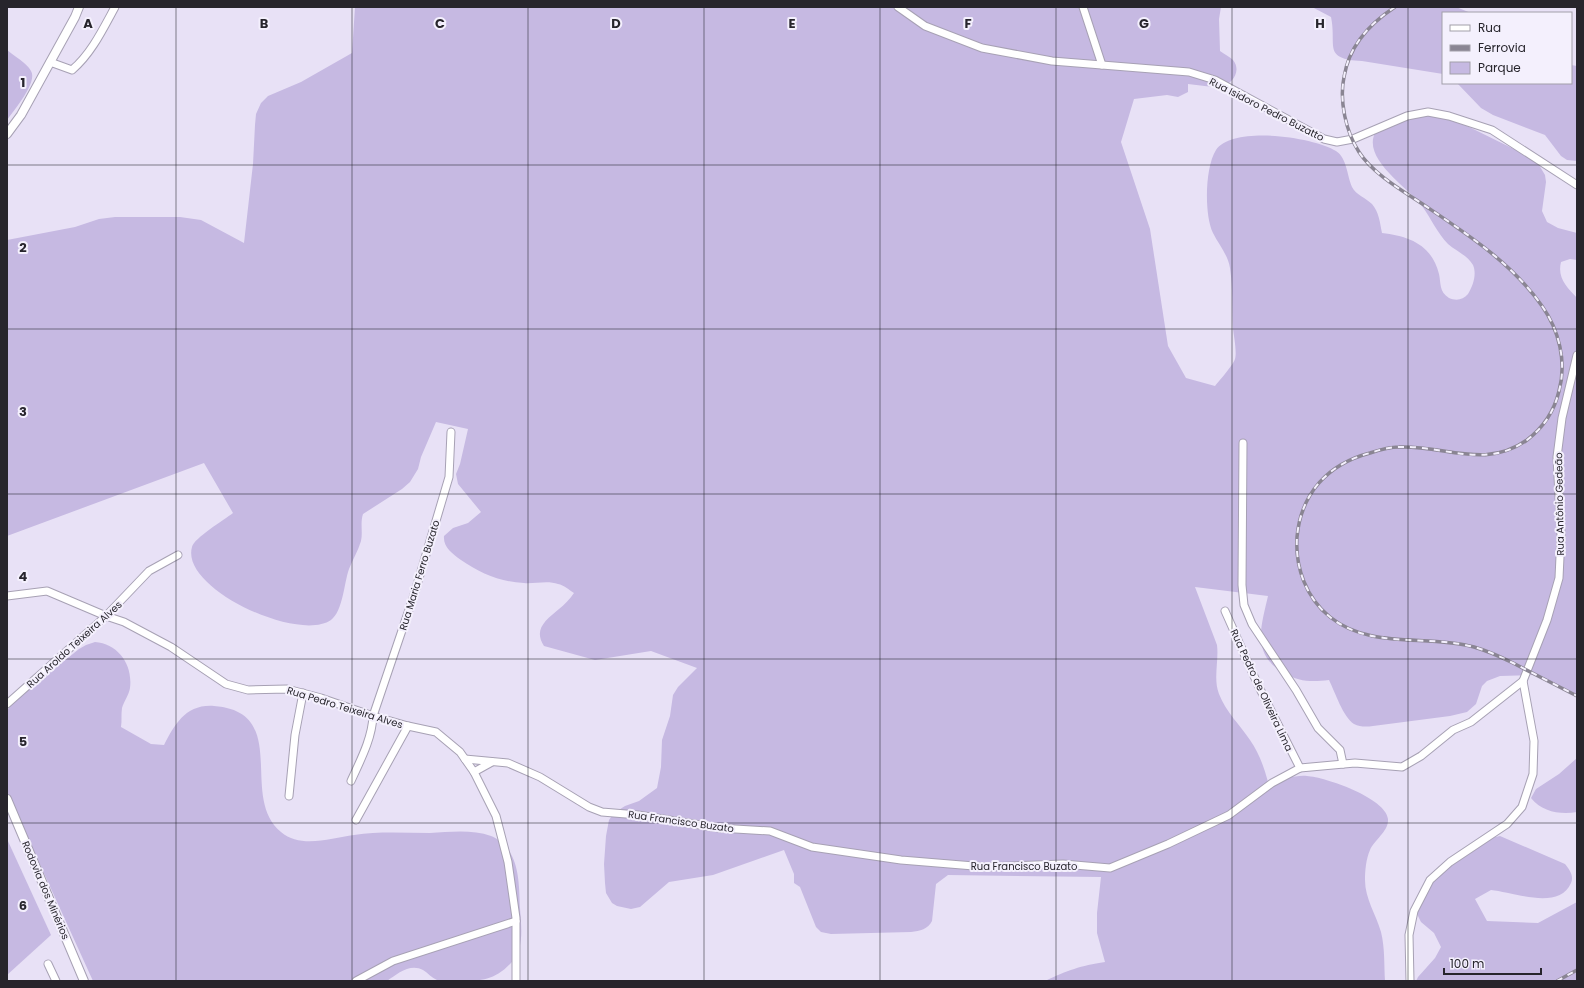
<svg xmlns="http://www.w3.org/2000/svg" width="1584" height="988" font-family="Poppins,sans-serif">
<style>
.green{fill:#c6b9e2}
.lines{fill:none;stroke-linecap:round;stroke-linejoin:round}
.minor-casing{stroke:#a7a1b4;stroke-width:9}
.major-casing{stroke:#a7a1b4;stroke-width:10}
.minor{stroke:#fff;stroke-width:7}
.major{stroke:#fff;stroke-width:8}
.rail-casing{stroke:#8a8593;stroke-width:3.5}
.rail{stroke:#f4f0fd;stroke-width:2;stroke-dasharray:6;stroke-linecap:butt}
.grid{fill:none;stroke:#27252c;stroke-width:1;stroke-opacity:0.55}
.labels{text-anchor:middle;stroke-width:4;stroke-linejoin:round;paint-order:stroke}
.street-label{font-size:10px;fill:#27252c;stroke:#f4f0fd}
.grid-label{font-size:13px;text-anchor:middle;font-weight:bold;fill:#27252c;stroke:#f4f0fd;stroke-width:4;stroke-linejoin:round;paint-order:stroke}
</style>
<rect width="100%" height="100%" fill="#e8e1f6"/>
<g class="green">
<path d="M355 7H1221L1219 19 1220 51C1224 54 1230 57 1233 60 1242 71 1232 85 1221 86 1210 88 1199 85 1188 84V92L1178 97 1167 95 1134 99 1121 142 1150 229 1168 346 1186 378 1215 386C1220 380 1233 365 1235 359 1237 353 1234 336 1233 329 1232 309 1233 288 1230 268 1228 255 1219 245 1213 233 1204 215 1205 167 1216 150 1233 125 1314 137 1336 151 1347 158 1347 176 1352 187 1356 195 1366 198 1372 204 1379 212 1380 223 1382 233 1409 236 1432 245 1439 274 1441 283 1439 292 1449 298 1456 301 1463 300 1468 294 1473 286 1477 274 1473 265 1467 255 1456 251 1448 244 1437 233 1431 218 1422 206 1408 187 1360 158 1376 131L1426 110 1459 122 1526 155 1539 165 1545 175 1546 182 1542 211 1547 222 1558 228 1577 233V260L1570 259 1561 262C1557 278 1567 287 1577 298V696L1535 675 1500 676 1487 681 1482 686 1476 704 1467 712 1450 716 1373 726C1366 727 1360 727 1354 724 1343 717 1335 692 1329 680 1312 682 1299 682 1284 673 1251 654 1261 627 1268 596L1195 587 1217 645C1219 661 1213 679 1219 694 1226 712 1240 725 1250 740 1259 753 1264 767 1268 782 1281 780 1294 775 1307 776 1325 777 1386 798 1388 819 1389 831 1374 840 1370 850 1366 859 1365 871 1365 880 1365 899 1376 914 1381 932 1385 948 1384 965 1385 981H1045C1068 970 1080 966 1105 962L1097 933V913L1101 877 948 875 936 884 932 921C928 929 920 931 911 932L831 934 821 932 816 927 800 887 794 883V874L784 850 713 875 669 882 640 907 631 909 617 906 612 903 606 893 605 883 604 864 606 836 609 820 614 813 625 806 639 801 657 788 661 767 662 740 670 716 673 695 678 687 697 668 651 651 595 660 544 646C533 629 546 620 559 609 564 605 570 599 574 593 569 590 564 585 558 584 548 580 534 584 524 583 500 582 480 573 461 560 452 553 443 547 444 536L453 528 468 523 481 512 458 484 456 474 460 464 468 429 436 422 421 457 418 469 410 482 402 489 363 514C360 523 363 532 361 541 358 551 353 559 349 569 344 583 343 611 331 620 298 643 180 588 192 547 194 538 224 520 233 513L204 463 7 536V240L75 227 99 219 115 217H180L201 220 244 243 253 164 255 125 256 114 261 103 268 96 301 82 352 53Z"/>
<path d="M1312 7H1456L1471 13H1443V74L1362 61C1322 59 1337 46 1331 17Z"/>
<path d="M7 50C14 56 27 63 31 71 38 82 14 110 7 120Z"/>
<polygon points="1571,65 1577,66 1577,161 1567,160 1561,156 1545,135 1493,115 1481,108 1457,83 1571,83"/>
<path d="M95 642C118 644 133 664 130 688 129 695 124 701 122 708 121 714 122 721 121 727L151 744 164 745C175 724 186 704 214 706 292 712 238 797 281 832 301 849 331 838 354 835 379 831 405 833 430 833 449 832 472 829 491 836 496 838 502 842 505 846 520 862 519 888 520 908 521 925 525 949 511 963 493 982 479 981 455 981 450 981 442 982 437 980 432 978 428 973 423 970 410 963 397 974 387 981H93L7 792V710L17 699 79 649 86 645Z"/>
<path d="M1577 758V812C1561 815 1542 812 1531 798L1536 789 1559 774Z"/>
<path d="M1500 836 1565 864C1570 870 1574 876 1571 883 1559 911 1513 892 1491 890L1475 899 1487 921 1538 923 1577 902V981H1416L1418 977 1435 958 1441 947 1434 933 1421 922 1418 916 1416 907 1428 882 1491 838Z"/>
<polygon points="7,839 51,935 7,975"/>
</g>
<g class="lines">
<defs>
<g id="minor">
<polyline points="898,7 925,26 982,48 1052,61 1189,72 1215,80 1324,139 1337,142 1353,139 1407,116 1428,112 1449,116 1492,130 1577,185"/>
<polyline points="1083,7 1102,65"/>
<path d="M50 62 72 70C91 54 103 29 115 7"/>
<polyline points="1243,443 1242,585 1244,605 1252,624 1296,690 1318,728 1340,750 1343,764"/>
<polyline points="7,596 47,591 106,616 124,622 171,647 226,684 248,690 287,689 321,698 373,716 408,726 436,732 460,752 474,772 496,816 508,862 516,918 516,981"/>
<polyline points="1225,611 1258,685 1300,768"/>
<polyline points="7,704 106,616 149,571 178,555"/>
<polyline points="465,759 508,763 540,777 589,807 602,812 638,815 719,828 770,831 812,847 901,860 986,867 1063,864 1110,868 1168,844 1229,815 1272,783 1300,768 1355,763 1402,767 1421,756 1453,730 1471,722 1523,681"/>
<polyline points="474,772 492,762"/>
<path d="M351 781C360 761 372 739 373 716L414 595 449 477 451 432"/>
<polyline points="289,796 295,735 303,693"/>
<polyline points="356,820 408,726"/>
<polyline points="48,964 56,981"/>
<polyline points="356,981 393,961 516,921"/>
<polyline points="1410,981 1409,935 1414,911 1430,880 1450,862 1507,824 1522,807 1533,774 1534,741 1523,681 1547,620 1559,578 1561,535 1557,457 1562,418 1577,355"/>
</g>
<g id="major">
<polyline points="7,134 21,115 75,17 79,7"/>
<polyline points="7,799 84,981"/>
</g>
</defs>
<use href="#minor" class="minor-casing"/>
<use href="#major" class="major-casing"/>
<use href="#minor" class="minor"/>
<use href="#major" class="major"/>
<defs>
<g id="rail">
<path d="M1395 7C1369 24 1349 46 1344 77 1339 101 1346 132 1359 152 1373 174 1403 191 1424 205 1467 234 1512 263 1542 306 1559 330 1567 362 1559 391 1554 412 1544 427 1527 440 1485 470 1445 445 1399 447 1389 447 1379 450 1370 453 1328 464 1301 493 1297 537 1295 567 1306 598 1330 617 1371 650 1427 634 1474 647 1488 651 1501 657 1513 663 1534 674 1556 685 1577 696"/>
<polyline points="1557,981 1577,970"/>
</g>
</defs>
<use href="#rail" class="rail-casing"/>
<use href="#rail" class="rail"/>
</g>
<path class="grid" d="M176 7V981M352 7V981M528 7V981M704 7V981M880 7V981M1056 7V981M1232 7V981M1408 7V981M7 165H1577M7 329H1577M7 494H1577M7 659H1577M7 823H1577"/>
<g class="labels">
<g class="street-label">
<text transform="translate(1267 109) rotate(27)" y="4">Rua Isidoro Pedro Buzatto</text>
<text transform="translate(1559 504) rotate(-91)" y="4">Rua Antônio Gedeão</text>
<text transform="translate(419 575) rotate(-73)" y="4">Rua Maria Ferro Buzato</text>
<text transform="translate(74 644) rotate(-42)" y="4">Rua Aroldo Teixeira Alves</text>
<text transform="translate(1262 690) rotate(65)" y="4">Rua Pedro de Oliveira Lima</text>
<text transform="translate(345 707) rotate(17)" y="4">Rua Pedro Teixeira Alves</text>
<text transform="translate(681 821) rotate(8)" y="4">Rua Francisco Buzato</text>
<text x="1024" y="870">Rua Francisco Buzato</text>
<text transform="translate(46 890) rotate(67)" y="4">Rodovia dos Minérios</text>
</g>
</g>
<g class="grid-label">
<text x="88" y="28">A</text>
<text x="264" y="28">B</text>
<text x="440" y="28">C</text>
<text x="616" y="28">D</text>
<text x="792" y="28">E</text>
<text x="968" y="28">F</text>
<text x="1144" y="28">G</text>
<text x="1320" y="28">H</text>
<text x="23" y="87">1</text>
<text x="23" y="252">2</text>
<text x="23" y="416">3</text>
<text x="23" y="581">4</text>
<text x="23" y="746">5</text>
<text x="23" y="910">6</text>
</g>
<rect width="1584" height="988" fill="none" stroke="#27252c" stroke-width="16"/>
<rect x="1442" y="12" width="130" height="72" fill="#f4f0fd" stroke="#a29fa9"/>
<rect x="1450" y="25" width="20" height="6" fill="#ffffff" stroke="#a29fa9"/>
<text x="1478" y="32" font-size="12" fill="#27252c">Rua</text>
<rect x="1450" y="45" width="20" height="6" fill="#8a8593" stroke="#a29fa9"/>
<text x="1478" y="52" font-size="12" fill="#27252c">Ferrovia</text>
<rect x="1450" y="62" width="20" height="12" fill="#c6b9e2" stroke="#a29fa9"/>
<text x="1478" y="72" font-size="12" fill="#27252c">Parque</text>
<path d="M1444 968v6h97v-6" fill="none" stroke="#27252c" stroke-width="2"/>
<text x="1450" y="968" font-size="12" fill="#27252c" stroke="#f4f0fd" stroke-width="3" paint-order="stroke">100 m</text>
</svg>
